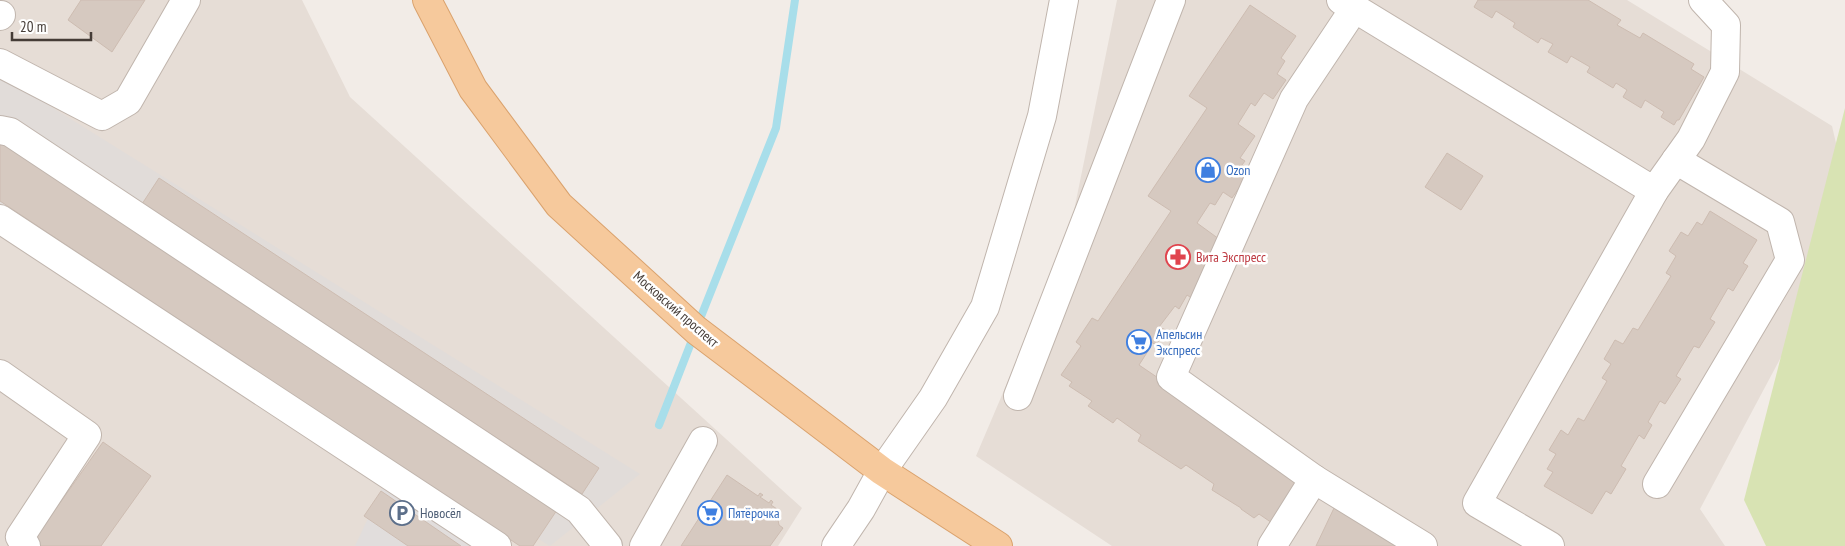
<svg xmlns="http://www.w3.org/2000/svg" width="1845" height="546" font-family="'PT Sans Narrow',sans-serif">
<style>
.residential{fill:#e6ddd6}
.industrial{fill:#e1dcd9}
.green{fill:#d8e3b3}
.parking{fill:#e1dddc}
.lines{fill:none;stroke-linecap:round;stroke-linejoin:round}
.stream{stroke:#a8deea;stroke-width:8}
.building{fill:#d6c9c0;stroke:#cdbcb1}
.minor-casing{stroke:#c0b5ad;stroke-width:30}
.major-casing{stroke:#daa26d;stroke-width:30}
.minor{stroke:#fff;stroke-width:28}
.major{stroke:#f6c99c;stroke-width:28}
.labels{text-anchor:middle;stroke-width:5;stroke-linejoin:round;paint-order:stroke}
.shop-label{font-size:14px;fill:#366cbe;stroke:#fff;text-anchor:start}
.health-label{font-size:14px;fill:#be3a42;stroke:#fff;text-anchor:start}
.street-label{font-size:14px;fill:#453c37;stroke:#fff}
.service-label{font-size:14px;fill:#4e5e75;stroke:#fff;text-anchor:start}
</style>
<rect width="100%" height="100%" fill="#f2ece7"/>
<g class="residential">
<polygon points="0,0 302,0 350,97 802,508 778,546 0,546"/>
<polygon points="1117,0 1627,0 1832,126 1845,182 1845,237 1700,509 1725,546 1112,546 976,456 1068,240"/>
</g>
<polygon class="industrial" points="0,75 640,474 550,546 0,206"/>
<polygon class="green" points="1845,108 1845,546 1766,546 1744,500"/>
<polygon class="parking" points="386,480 482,546 355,546"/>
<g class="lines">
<g class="stream">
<polyline points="698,324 776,128 795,0"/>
<polyline points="659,425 694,335"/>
</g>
</g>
<g class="building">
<polygon points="81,0 145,0 112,52 68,20"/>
<polygon points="1478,0 1588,0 1621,20 1617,25 1640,38 1643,33 1694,64 1691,69 1704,77 1679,120 1677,120 1674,125 1661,117 1664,112 1645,100 1641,108 1623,97 1627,90 1616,83 1613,88 1587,72 1590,67 1571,56 1567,63 1548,52 1553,44 1541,38 1538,43 1513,27 1515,23 1496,11 1492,18 1474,7"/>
<polygon points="1250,5 1296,36 1281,58 1285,61 1277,74 1286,80 1273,99 1264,93 1255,106 1251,103 1238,124 1255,136 1240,158 1245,161 1236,173 1246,178 1232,198 1223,192 1215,205 1210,203 1197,223 1219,239 1205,261 1209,263 1201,275 1209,281 1196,301 1187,295 1179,309 1175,306 1159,327 1166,330 1156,345 1151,342 1146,349 1148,351 1139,365 1306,478 1275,525 1259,514 1254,518 1241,509 1241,508 1212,490 1214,484 1186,465 1181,469 1138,441 1141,435 1117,418 1113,423 1088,406 1092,401 1069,386 1072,382 1061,375 1081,346 1076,342 1092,318 1098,321 1171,211 1148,196 1207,108 1189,96"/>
<polygon points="2,141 557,510 533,546 520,546 0,201 0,144"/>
<polygon points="1447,153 1483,176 1461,210 1425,187"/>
<polygon points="159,178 599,468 582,494 142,204"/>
<polygon points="1710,211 1757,240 1743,263 1748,266 1733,291 1728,288 1710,319 1715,322 1699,348 1694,346 1676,376 1681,379 1665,404 1660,401 1648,422 1652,425 1644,439 1639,435 1621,466 1626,469 1611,494 1606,491 1592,514 1544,486 1553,472 1547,469 1556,454 1549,450 1561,430 1568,435 1578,418 1584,421 1607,381 1602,378 1611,364 1604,359 1615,340 1623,344 1633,328 1638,330 1671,276 1666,273 1676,256 1669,251 1681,232 1688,236 1697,222 1702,225"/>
<polygon points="103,442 151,476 101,546 41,546 33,541"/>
<polygon points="727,475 758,496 760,493 763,495 760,497 769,503 771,500 773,502 771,505 780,511 777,515 779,525 783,528 770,546 681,546"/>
<polygon points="381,491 461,546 408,546 364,516"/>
<polygon points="1335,506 1405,546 1316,546"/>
</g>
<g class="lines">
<defs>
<g id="minor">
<polyline points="1341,0 1654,191 1691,139 1725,72 1726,25 1703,0"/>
<polyline points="0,16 1,15"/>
<polyline points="0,63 102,116 128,101 186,0"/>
<polyline points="0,130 10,132 579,510 608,546"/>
<polyline points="0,219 497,546"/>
<polyline points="0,374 87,435 20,537 26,546"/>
<polyline points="1018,396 1171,0"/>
<polyline points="1314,479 1171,377 1294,99 1354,9"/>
<polyline points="1657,484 1790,260 1780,222 1676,160"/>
<polyline points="644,546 703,441"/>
<polyline points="836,546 861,509 882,471 933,398 985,307 1042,116 1064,0"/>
<polyline points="1272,546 1314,479 1423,546"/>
<polyline points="1550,546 1477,503 1654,191"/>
</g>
<polyline id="major" points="427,0 473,89 559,205 696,330 882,471 998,546"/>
</defs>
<use href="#minor" class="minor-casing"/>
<use href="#major" class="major-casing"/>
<use href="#minor" class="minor"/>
<use href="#major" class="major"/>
</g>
<defs>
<symbol id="shop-ring" viewBox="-11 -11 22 22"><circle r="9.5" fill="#fff" stroke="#3f7fe0" stroke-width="1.5"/><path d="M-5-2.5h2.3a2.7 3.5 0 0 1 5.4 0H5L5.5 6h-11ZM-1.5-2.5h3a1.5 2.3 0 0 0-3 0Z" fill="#3f7fe0"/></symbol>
<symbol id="pharmacy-ring" viewBox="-11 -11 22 22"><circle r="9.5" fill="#fff" stroke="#e0444e" stroke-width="1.5"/><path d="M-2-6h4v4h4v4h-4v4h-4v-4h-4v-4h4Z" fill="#e0444e"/></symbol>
<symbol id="supermarket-ring" viewBox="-11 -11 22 22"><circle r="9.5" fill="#fff" stroke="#3f7fe0" stroke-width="1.5"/><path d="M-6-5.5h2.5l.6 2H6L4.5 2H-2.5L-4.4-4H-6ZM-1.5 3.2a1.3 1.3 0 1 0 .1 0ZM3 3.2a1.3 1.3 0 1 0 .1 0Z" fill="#3f7fe0"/></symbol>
<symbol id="parking-ring" viewBox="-11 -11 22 22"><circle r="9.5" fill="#fff" stroke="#5c6f8a" stroke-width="1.5"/><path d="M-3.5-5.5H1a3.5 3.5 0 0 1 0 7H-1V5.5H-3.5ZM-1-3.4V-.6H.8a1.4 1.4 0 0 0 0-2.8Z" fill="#5c6f8a"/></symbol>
</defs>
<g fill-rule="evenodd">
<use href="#shop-ring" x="1194" y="156" width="28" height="28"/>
<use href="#pharmacy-ring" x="1164" y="243" width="28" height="28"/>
<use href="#supermarket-ring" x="1125" y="328" width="28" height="28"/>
<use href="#parking-ring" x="388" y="499" width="28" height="28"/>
<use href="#supermarket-ring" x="696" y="499" width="28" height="28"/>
</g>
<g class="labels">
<g class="shop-label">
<text x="1226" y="175">Ozon</text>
<text x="1156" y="339">Апельсин<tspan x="1156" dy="16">Экспресс</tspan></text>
<text x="728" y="518">Пятёрочка</text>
</g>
<g class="health-label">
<text x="1196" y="262">Вита Экспресс</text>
</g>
<g class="street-label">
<text transform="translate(676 309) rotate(41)" y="5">Московский проспект</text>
</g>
<g class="service-label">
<text x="420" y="518">Новосёл</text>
</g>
</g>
<path d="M12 32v8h79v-8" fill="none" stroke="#453c37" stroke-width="2.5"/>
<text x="20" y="32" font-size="15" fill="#453c37" stroke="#ffffff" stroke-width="4" paint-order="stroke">20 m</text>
</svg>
